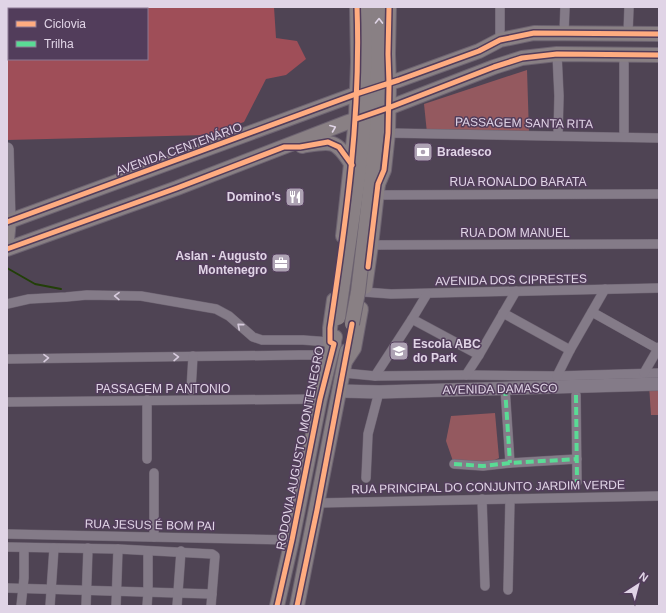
<svg xmlns="http://www.w3.org/2000/svg" width="666" height="613" font-family="Arial,sans-serif">
<style>
.green{fill:#94595f}
.forest{fill:#9f4e58}
.lines{fill:none;stroke-linecap:round;stroke-linejoin:round}
.stream{stroke:#223f08;stroke-width:2}
.street-casing{stroke:#6d6371;stroke-width:10}
.secondary-casing{stroke:#6d6371;stroke-width:14}
.primary-casing{stroke:#6d6371;stroke-width:16}
.street{stroke:#847b88;stroke-width:9}
.secondary{stroke:#847b88;stroke-width:13}
.primary{stroke:#898084;stroke-width:14}
.primary-bridge-casing{stroke:#6d6371;stroke-width:16;stroke-linecap:butt}
.primary-bridge{stroke:#898084;stroke-width:14}
.quiet{stroke:#5adb95;stroke-width:4;stroke-dasharray:8 4;stroke-linecap:butt}
.cycleway-casing{stroke:#523d5b;stroke-width:8}
.cycleway{stroke:#ffac80;stroke-width:5}
.oneway{stroke:#e0d4e6}
.oneway2{stroke:#d7cbdd}
.labels{text-anchor:middle;stroke-width:3;stroke-linejoin:round;paint-order:stroke}
.street-label{font-size:12px;fill:#e0d4e6;stroke:#523d5b}
.poi-label{font-size:12px;font-weight:bold;fill:#e0d4e6;stroke:#523d5b;text-anchor:start}
</style>
<rect width="100%" height="100%" fill="#4f4454"/>
<g class="green">
<polygon points="527,70 529,134 427,133 424,104"/>
<polygon points="649,385 659,387 659,415 651,415"/>
<polygon points="495,413 499,458 483,466 454,464 446,441 451,416"/>
</g>
<polygon class="forest" points="125,7 274,7 276,38 297,41 306,59 286,75 266,79 244,122 207,135 7,140 7,10 9,9 9,59 147,59 147,9 31,9"/>
<g class="lines">
<polyline class="stream" points="7,268 35,284 61,289"/>
<defs>
<g id="street">
<polyline points="500,7 500,40"/>
<polyline points="564,33 565,7"/>
<polyline points="628,34 629,7"/>
<polyline points="557,54 559,96 558,135"/>
<polyline points="624,54 624,137"/>
<polyline points="388,133 659,138"/>
<polyline points="377,195 659,194"/>
<polyline points="371,245 659,244"/>
<polyline points="364,292 391,294 659,288"/>
<polyline points="7,304 29,299 66,297 87,295 141,296 216,309 229,316 253,337 262,340 303,340 330,342"/>
<polyline points="592,312 658,349"/>
<polyline points="503,313 570,350"/>
<polyline points="412,319 479,355"/>
<polyline points="7,359 300,355 315,355 330,360"/>
<polyline points="344,373 375,376 466,375 557,376 659,373"/>
<polyline points="644,373 659,347"/>
<polyline points="466,375 479,355 516,291"/>
<polyline points="375,376 412,319 427,294"/>
<polyline points="557,376 570,350 605,289"/>
<polyline points="505,388 510,463"/>
<polyline points="191,390 193,356"/>
<polyline points="576,395 577,482"/>
<polyline points="7,402 320,399"/>
<polyline points="147,459 147,400"/>
<polyline points="454,464 483,466 510,463 577,459"/>
<polyline points="366,478 368,434 379,392"/>
<polyline points="482,499 485,586"/>
<polyline points="318,503 659,496"/>
<polyline points="7,534 292,540"/>
<polyline points="154,537 154,473"/>
<polyline points="7,547 118,549 212,554 215,556 211,606"/>
<polyline points="7,588 212,594"/>
<polyline points="508,590 510,499"/>
<polyline points="21,606 24,578 24,548"/>
<polyline points="50,606 54,548"/>
<polyline points="86,606 88,548"/>
<polyline points="116,606 118,549"/>
<polyline points="147,606 148,592 148,551"/>
<polyline points="177,606 181,551"/>
</g>
<g id="secondary">
<polyline points="7,149 9,221"/>
<polyline points="340,391 379,392 659,384"/>
</g>
<g id="primary">
<path d="M302 146C331 141 335 138 352 165"/>
<polyline points="378,184 384,170 388,133 389,84 388,54 389,7"/>
<polyline points="7,222 356,94 399,80 479,51 500,40 534,33 659,34"/>
<polyline points="343,236 356,119 358,62 357,7"/>
<polyline points="7,240 9,221"/>
<polyline points="7,249 177,188 348,122 388,108 494,67 522,58 557,54 659,55"/>
<polyline points="365,287 371,245 379,175"/>
<polyline points="334,344 330,342 330,328 334,300"/>
<polyline points="346,360 354,348 361,309"/>
<polyline points="277,606 292,540 320,399 335,337"/>
<polyline points="297,606 347,351"/>
</g>
</defs>
<use href="#street" class="street-casing"/>
<use href="#secondary" class="secondary-casing"/>
<use href="#primary" class="primary-casing"/>
<use href="#street" class="street"/>
<use href="#secondary" class="secondary"/>
<use href="#primary" class="primary"/>
<defs>
<g id="primary-bridge">
<polyline points="338,318 365,130 365,7"/>
<polyline points="352,324 358,292 377,132 379,7"/>
</g>
</defs>
<use href="#primary-bridge" class="primary-bridge-casing"/>
<use href="#primary-bridge" class="primary-bridge"/>
<g class="quiet">
<polyline points="505,388 510,463"/>
<polyline points="576,395 577,482"/>
<polyline points="454,464 483,466 510,463 577,459"/>
</g>
<defs>
<g id="cycleway">
<polyline points="356,119 388,108 494,67 522,58 557,54 659,55"/>
<polyline points="7,222 356,94 399,80 479,51 500,40 534,33 659,34"/>
<polyline points="7,249 177,188 284,147 300,147 328,142 339,147 352,165"/>
<polyline points="368,267 378,184 384,170 388,133 389,84 388,54 389,7"/>
<path d="M277 606 292 540 320 399 334 344 330 342V328C346 222 361 115 357 7"/>
<polyline points="297,606 317,510 352,324"/>
</g>
</defs>
<use href="#cycleway" class="cycleway-casing"/>
<use href="#cycleway" class="cycleway"/>
</g>
<defs><path id="oneway-chevron" d="M-2-3.5L2.5 0L-2 3.5" fill="none" stroke-width="1.6" stroke-linecap="round" stroke-linejoin="round"/></defs>
<g class="oneway">
<use href="#oneway-chevron" transform="translate(379 21) rotate(-89)"/>
<use href="#oneway-chevron" transform="translate(333 128) rotate(-22)"/>
</g>
<g class="oneway2">
<use href="#oneway-chevron" transform="translate(117 296) rotate(-179)"/>
<use href="#oneway-chevron" transform="translate(240 326) rotate(-139)"/>
<use href="#oneway-chevron" transform="translate(176 357) rotate(-1)"/>
<use href="#oneway-chevron" transform="translate(46 358) rotate(-1)"/>
</g>
<defs>
<symbol id="bank-square" viewBox="-11 -11 22 22"><rect x="-9" y="-9" width="18" height="18" rx="4" fill="#ada2b3" stroke="#523d5b"/><path d="M-6-4H6V4H-6ZM0-2.3a2.3 2.3 0 1 0 0 4.6a2.3 2.3 0 1 0 0-4.6Z" fill="#fff"/></symbol>
<symbol id="restaurant-square" viewBox="-11 -11 22 22"><rect x="-9" y="-9" width="18" height="18" rx="4" fill="#ada2b3" stroke="#523d5b"/><path d="M-5-6h1v4h1v-4h1v4h1v-4h1v5L-1.5 .5V6h-2V.5L-5-1ZM5-6V6H3V1.5H1.5Q1.5-4 5-6Z" fill="#fff"/></symbol>
<symbol id="office-square" viewBox="-11 -11 22 22"><rect x="-9" y="-9" width="18" height="18" rx="4" fill="#ada2b3" stroke="#523d5b"/><path d="M-6-3h4V-5.5h4V-3h4V5H-6ZM-1-4.5V-3h2v-1.5ZM-6 0V1H6V0Z" fill="#fff"/></symbol>
<symbol id="school-square" viewBox="-11 -11 22 22"><rect x="-9" y="-9" width="18" height="18" rx="4" fill="#ada2b3" stroke="#523d5b"/><path d="M0-5L7-2L0 1L-7-2ZM-4 1L0 2.5L4 1V4Q0 6-4 4Z" fill="#fff"/></symbol>
</defs>
<g fill-rule="evenodd">
<use href="#bank-square" x="412" y="141" width="22" height="22"/>
<use href="#restaurant-square" x="284" y="186" width="22" height="22"/>
<use href="#office-square" x="270" y="252" width="22" height="22"/>
<use href="#school-square" x="388" y="340" width="22" height="22"/>
</g>
<g class="labels">
<g class="street-label">
<text transform="translate(524 123) rotate(1)" y="4">PASSAGEM SANTA RITA</text>
<text transform="translate(179 149) rotate(-20)" y="4">AVENIDA CENTENÁRIO</text>
<text x="518" y="186">RUA RONALDO BARATA</text>
<text x="515" y="237">RUA DOM MANUEL</text>
<text transform="translate(511 280) rotate(-1)" y="4">AVENIDA DOS CIPRESTES</text>
<text x="163" y="393">PASSAGEM P ANTONIO</text>
<text transform="translate(500 389) rotate(-1)" y="4">AVENIDA DAMASCO</text>
<text transform="translate(300 448) rotate(-79)" y="4">RODOVIA AUGUSTO MONTENEGRO</text>
<text transform="translate(488 487) rotate(-1)" y="4">RUA PRINCIPAL DO CONJUNTO JARDIM VERDE</text>
<text transform="translate(150 525) rotate(1)" y="4">RUA JESUS É BOM PAI</text>
</g>
<g class="poi-label">
<text x="437" y="156">Bradesco</text>
<text x="281" y="201" text-anchor="end">Domino's</text>
<text x="267" y="260" text-anchor="end">Aslan - Augusto<tspan x="267" dy="14">Montenegro</tspan></text>
<text x="413" y="348">Escola ABC<tspan x="413" dy="14">do Park</tspan></text>
</g>
</g>
<rect width="666" height="613" fill="none" stroke="#e0d4e6" stroke-width="16"/>
<rect x="8" y="8" width="140" height="52" fill="#523d5b" stroke="#8b7993"/>
<rect x="16" y="21" width="20" height="6" fill="#ffac80" stroke="#8b7993"/>
<text x="44" y="28" font-size="12" fill="#e0d4e6">Ciclovia</text>
<rect x="16" y="41" width="20" height="6" fill="#5adb95" stroke="#8b7993"/>
<text x="44" y="48" font-size="12" fill="#e0d4e6">Trilha</text>
<g transform="translate(638 585) rotate(36)" stroke="#523d5b" stroke-width="3" paint-order="stroke">
<path d="M0-3L7 15L0 10L-7 15Z" fill="#e0d4e6"/>
<text y="-6" font-size="11" font-weight="bold" text-anchor="middle" fill="#e0d4e6">N</text>
</g>
</svg>
